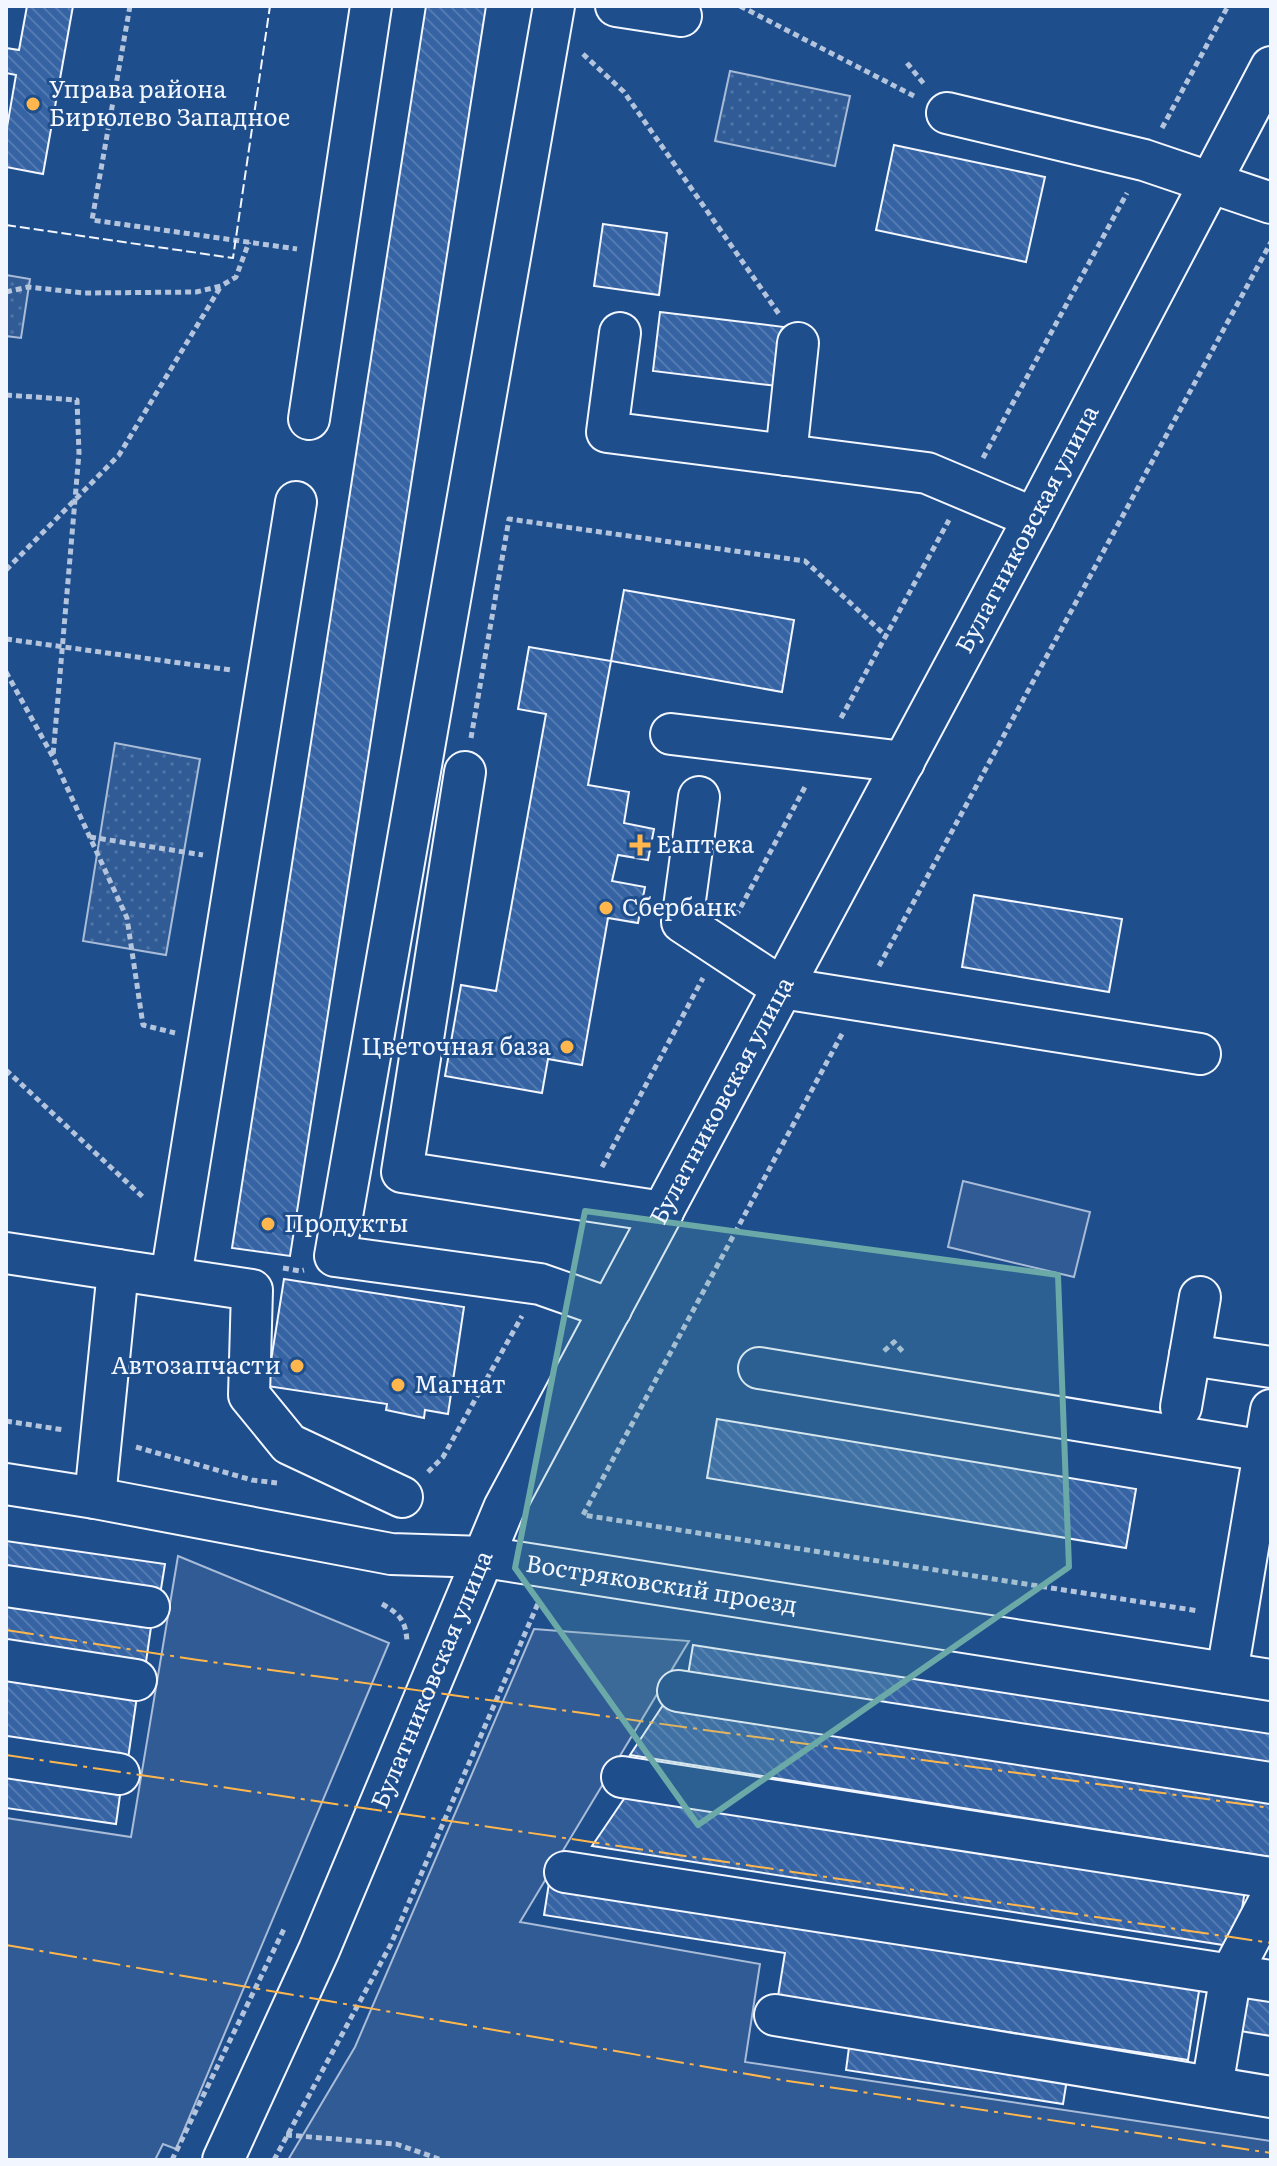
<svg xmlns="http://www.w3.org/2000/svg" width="1277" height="2166" font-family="Literata,serif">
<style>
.built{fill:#305b95;stroke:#a8bbd7;stroke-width:2}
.park{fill:url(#park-dots);stroke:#a8bbd7;stroke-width:2}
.building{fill:url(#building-back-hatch);stroke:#f2f6ff;stroke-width:2}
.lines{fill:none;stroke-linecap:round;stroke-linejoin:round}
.minor-casing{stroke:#f2f6ff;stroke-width:44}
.path{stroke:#b3c4dc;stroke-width:5;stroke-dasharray:6 4;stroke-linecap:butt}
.minor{stroke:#1f4e8c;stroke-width:40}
.fence{stroke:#f2f6ff;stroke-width:2;stroke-dasharray:10 4;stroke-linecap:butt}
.power{stroke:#ffb74d;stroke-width:2;stroke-dasharray:28 6 4 6;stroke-linecap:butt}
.marked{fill:#6aa9a8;fill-opacity:0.2;stroke:#6aa9a8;stroke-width:6;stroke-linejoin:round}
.poi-dot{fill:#ffb74d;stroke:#1f4e8c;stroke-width:3}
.labels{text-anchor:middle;stroke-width:6;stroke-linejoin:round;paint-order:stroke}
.poi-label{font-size:24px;fill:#f2f6ff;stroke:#1f4e8c;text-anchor:start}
.street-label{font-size:24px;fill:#f2f6ff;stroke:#1f4e8c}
</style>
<defs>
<pattern id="park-dots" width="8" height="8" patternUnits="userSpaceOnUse" patternTransform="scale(2)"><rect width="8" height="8" fill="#305b95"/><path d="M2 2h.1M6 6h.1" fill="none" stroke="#4e73a5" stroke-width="1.8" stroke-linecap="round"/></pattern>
<pattern id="building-back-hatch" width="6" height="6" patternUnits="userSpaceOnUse" patternTransform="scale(2)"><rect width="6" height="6" fill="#3563a3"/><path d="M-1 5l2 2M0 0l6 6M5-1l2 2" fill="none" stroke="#537ab1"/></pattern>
</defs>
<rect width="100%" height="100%" fill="#1f4e8c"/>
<g class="built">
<polygon points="963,1181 1090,1212 1074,1277 948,1247"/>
<polygon points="178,1556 389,1643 176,2149 163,2144 155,2160 6,2160 6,1818 131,1837"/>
<polygon points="534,1629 689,1641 520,1922 760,1964 745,2062 1271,2141 1271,2160 288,2160 355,2047"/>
</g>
<g class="park">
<polygon points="730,71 850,96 835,166 715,141"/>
<polygon points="6,275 30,279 21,338 6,336"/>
<polygon points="115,743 200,759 166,955 83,941"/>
</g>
<g class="building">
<polygon points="27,6 73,6 43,174 6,167 6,133 16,75 6,73 6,48 19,50"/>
<polygon points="426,6 486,6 290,1256 232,1248"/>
<polygon points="894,145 1045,177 1026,262 876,230"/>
<polygon points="603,224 667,233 659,295 594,286"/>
<polygon points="660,312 784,327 777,386 653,371"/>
<polygon points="624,590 794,620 782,692 611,661"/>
<polygon points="529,647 611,661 588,785 629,792 624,823 654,829 648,860 618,855 612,881 645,887 638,923 608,918 582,1065 548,1059 542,1093 445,1076 461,985 496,991 546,714 518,709"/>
<polygon points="974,895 1122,919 1109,992 962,967"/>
<polygon points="284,1279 464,1307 448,1414 425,1410 424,1418 386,1410 387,1404 267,1386"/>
<polygon points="717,1419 1136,1489 1126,1548 707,1478"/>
<polygon points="6,1541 165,1564 160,1595 6,1573"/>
<polygon points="6,1606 151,1627 145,1669 6,1648"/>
<polygon points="693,1645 1271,1734 1271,1764 688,1675"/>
<polygon points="6,1668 138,1689 128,1759 6,1740"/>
<polygon points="665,1702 1271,1798 1271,1857 630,1755"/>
<polygon points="6,1771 121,1788 116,1824 6,1808"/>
<polygon points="628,1793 1245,1890 1236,1947 592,1846"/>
<polygon points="549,1883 1200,1985 1188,2060 778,1996 785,1953 544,1915"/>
<polygon points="1246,1992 1271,1995 1271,2036 1240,2031"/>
<polygon points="850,2040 1068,2073 1063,2104 846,2070"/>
</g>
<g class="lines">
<defs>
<g id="minor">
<polyline points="554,6 335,1256 540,1284 611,1309"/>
<polyline points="616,6 681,16"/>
<polyline points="947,113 1144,160 1271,203"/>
<polyline points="620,333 607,432 927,473 1034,518"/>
<polyline points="309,419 371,6"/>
<polyline points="786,455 798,343"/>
<polyline points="671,734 904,762"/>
<polyline points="465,772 402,1172 663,1212"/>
<polyline points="699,797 682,922 782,988 1200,1054"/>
<polyline points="6,1253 118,1270 95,1498"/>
<polyline points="118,1270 252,1290 249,1395 289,1444 402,1497"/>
<polyline points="171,1277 296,502"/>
<polyline points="1190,1355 1271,1367"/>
<polyline points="759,1368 1265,1451"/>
<polyline points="1181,1407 1200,1297"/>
<path id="s1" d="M6 1484 95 1498 391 1554 484 1557 1271 1680"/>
<polyline points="6,1586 149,1607"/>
<polyline points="6,1660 136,1680"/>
<polyline points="1227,1673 1271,1410"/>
<polyline points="678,1691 1271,1783"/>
<polyline points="6,1757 119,1774"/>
<polyline points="622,1777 1271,1878"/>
<polyline points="565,1872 1271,1981"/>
<polyline points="775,2015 1271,2097"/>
<polyline points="1212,2087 1231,1974 1271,1898"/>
<path id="s2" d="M223 2160 319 1950 504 1508 1034 518 1271 67"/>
</g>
</defs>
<use href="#minor" class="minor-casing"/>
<g class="path">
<polyline points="130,6 92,220 297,249"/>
<polyline points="740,6 914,96"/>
<polyline points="583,54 624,92 779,314"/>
<polyline points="907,63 924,84"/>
<polyline points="1162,128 1228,6"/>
<polyline points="6,292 28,287 84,293 196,292 221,286 236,277 249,242"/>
<polyline points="6,395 77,400 79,453 53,756"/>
<polyline points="983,458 1127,193"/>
<polyline points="6,570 119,455 221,286"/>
<polyline points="6,639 231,670"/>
<polyline points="6,672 53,757 127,918 143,1025 175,1033"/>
<polyline points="841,718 949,520"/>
<polyline points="471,738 509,519 805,561 886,636"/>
<polyline points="90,837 203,855"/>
<polyline points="736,916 805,787"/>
<polyline points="879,966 1271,242"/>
<polyline points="842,1034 583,1515 1199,1611"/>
<polyline points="6,1070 145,1199"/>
<polyline points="602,1167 703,978"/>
<polyline points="283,1268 300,1271 304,1270"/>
<polyline points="884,1351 894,1342 905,1354"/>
<polyline points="6,1421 64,1430"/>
<polyline points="136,1447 252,1480 277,1483"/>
<polyline points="428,1472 443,1457 522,1316"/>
<path d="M382 1604C400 1614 406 1621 407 1642"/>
<polyline points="286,2135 396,2144 442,2160"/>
<polyline points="172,2160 285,1927"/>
<polyline points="274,2160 391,1944 539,1601"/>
</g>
<use href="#minor" class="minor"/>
<polyline class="fence" points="6,225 233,258 270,6"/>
<g class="power">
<polyline points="6,1630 198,1660 1271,1808"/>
<polyline points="6,1755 1271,1943"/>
<polyline points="6,1945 782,2080 1271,2153"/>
</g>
</g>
<path class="marked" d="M585 1211 1058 1275 1069 1567 698 1825 515 1568Z"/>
<g class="poi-dot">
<circle cx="33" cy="104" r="8"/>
<path d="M636 833h8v8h8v8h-8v8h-8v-8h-8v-8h8z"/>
<circle cx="606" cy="908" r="8"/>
<circle cx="567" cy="1047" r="8"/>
<circle cx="268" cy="1224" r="8"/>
<circle cx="297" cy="1366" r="8"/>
<circle cx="398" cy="1385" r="8"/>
</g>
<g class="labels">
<g class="poi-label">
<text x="49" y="98">Управа района<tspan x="49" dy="28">Бирюлево Западное</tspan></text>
<text x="656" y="853">Еаптека</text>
<text x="622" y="916">Сбербанк</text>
<text x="551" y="1055" text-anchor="end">Цветочная база</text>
<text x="284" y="1232">Продукты</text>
<text x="281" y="1374" text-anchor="end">Автозапчасти</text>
<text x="414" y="1393">Магнат</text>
</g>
<g class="street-label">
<text dy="8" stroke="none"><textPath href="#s2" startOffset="1820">Булатниковская улица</textPath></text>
<text dy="8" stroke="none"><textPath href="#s2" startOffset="1172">Булатниковская улица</textPath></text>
<text dy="8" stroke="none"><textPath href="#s1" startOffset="664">Востряковский проезд</textPath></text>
<text dy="8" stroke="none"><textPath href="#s2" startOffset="524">Булатниковская улица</textPath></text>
</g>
</g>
<rect width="1277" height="2166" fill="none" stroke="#f2f6ff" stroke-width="16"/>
</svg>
